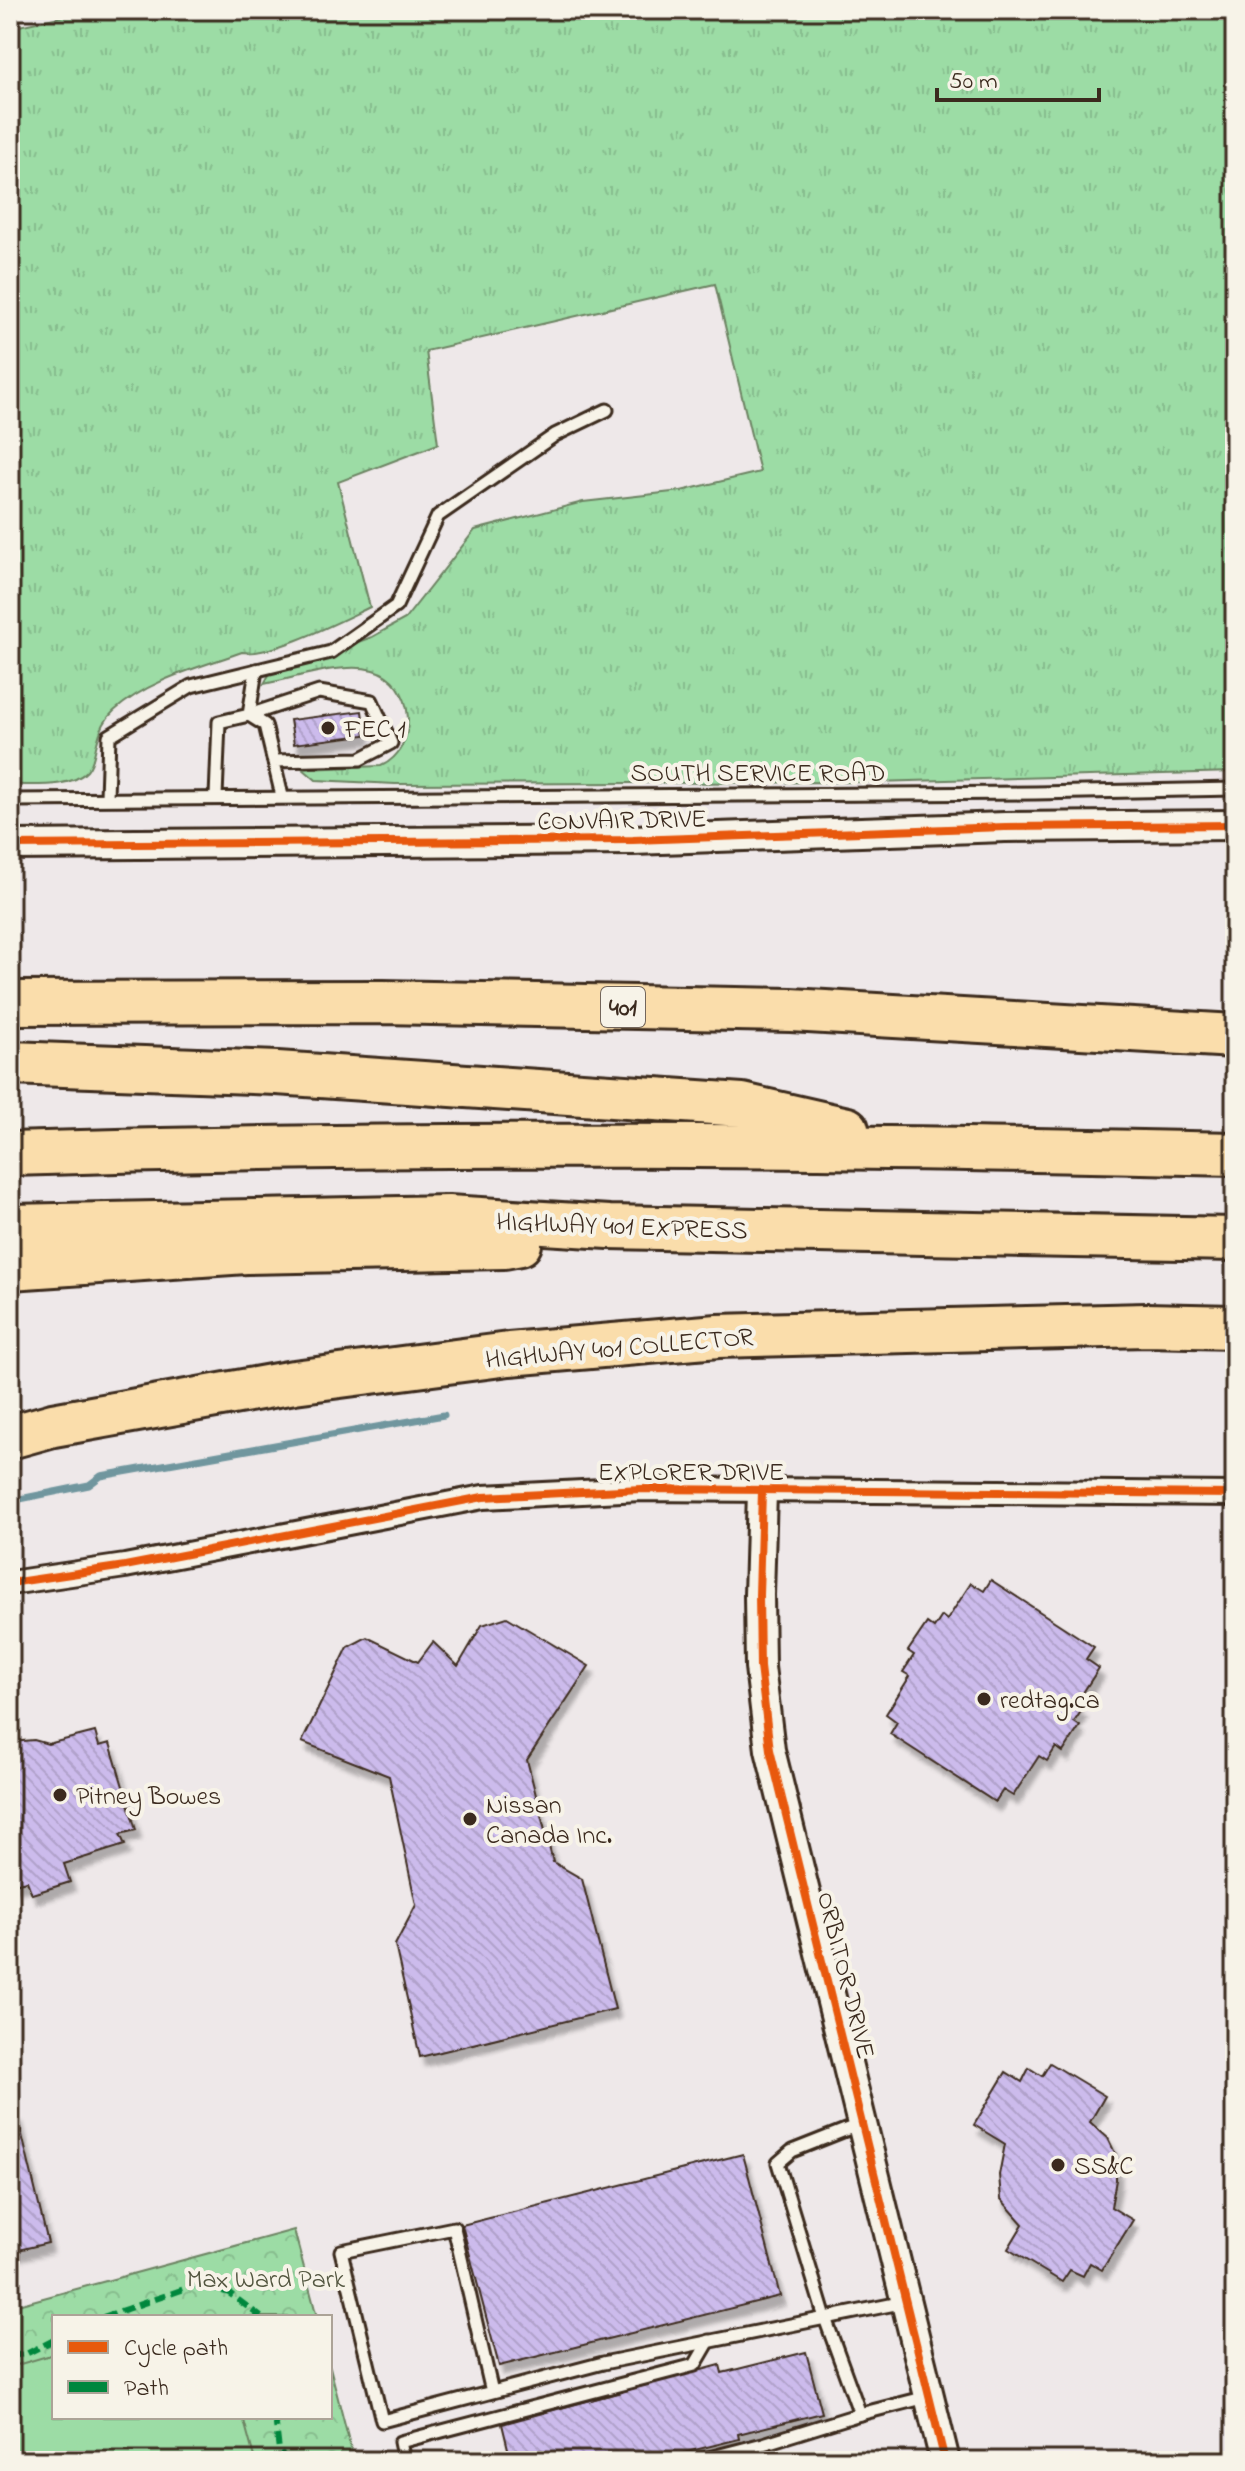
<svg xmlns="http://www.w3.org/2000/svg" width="1245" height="2471" font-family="'Indie Flower',sans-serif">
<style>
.grass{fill:url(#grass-tufts);stroke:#6c8362;stroke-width:2}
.park{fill:url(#park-crowns);stroke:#6c8362;stroke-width:2}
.garden{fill:#9cdca5;stroke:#6c8362;stroke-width:2}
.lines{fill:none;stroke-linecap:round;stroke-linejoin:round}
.stream{stroke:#70969e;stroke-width:7}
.building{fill:url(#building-back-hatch);stroke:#3b2a1e;stroke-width:2;filter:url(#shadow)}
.service-casing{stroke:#3b2a1e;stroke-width:17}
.minor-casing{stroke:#3b2a1e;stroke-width:28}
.tertiary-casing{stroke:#3b2a1e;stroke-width:34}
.motorway-casing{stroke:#3b2a1e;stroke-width:48}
.service{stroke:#f7f3e8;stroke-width:11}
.minor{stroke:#f7f3e8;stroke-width:22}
.tertiary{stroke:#f7f3e8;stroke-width:28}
.motorway{stroke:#faddab;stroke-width:42}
.quiet{stroke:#00873e;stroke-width:6;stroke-dasharray:12 6;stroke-linecap:butt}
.cycleway-casing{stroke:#f7f3e8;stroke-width:13}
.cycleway{stroke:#e8590c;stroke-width:8}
.poi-dot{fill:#3b2a1e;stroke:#f7f3e8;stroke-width:3}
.labels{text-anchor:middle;stroke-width:8;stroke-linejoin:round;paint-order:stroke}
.shield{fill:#f7f3e8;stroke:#73665b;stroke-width:2}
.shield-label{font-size:24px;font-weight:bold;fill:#3b2a1e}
.poi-label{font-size:26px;fill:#3b2a1e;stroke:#f7f3e8;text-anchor:start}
.street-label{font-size:26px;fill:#3b2a1e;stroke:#f7f3e8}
.park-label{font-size:26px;fill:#535640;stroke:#f7f3e8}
</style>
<defs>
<pattern id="grass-tufts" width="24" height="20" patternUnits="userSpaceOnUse" patternTransform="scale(2)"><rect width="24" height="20" fill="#9cdca5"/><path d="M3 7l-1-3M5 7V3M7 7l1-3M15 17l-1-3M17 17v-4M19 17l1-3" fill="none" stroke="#87bd8e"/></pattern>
<pattern id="park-crowns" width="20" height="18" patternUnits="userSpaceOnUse" patternTransform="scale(2)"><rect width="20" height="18" fill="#9cdca5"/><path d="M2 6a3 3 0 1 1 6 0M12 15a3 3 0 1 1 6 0" fill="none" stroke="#87bd8e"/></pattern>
<pattern id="building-back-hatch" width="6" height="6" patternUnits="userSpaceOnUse" patternTransform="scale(2)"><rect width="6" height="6" fill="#ccbbec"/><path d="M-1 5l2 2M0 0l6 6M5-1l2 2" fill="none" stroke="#b0a1ca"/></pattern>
<filter id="shadow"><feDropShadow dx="5" dy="9" stdDeviation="2" flood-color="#0004"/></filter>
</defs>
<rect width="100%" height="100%" fill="#eee8e9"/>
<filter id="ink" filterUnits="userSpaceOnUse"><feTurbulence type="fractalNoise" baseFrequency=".0125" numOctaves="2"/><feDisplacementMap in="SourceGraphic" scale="16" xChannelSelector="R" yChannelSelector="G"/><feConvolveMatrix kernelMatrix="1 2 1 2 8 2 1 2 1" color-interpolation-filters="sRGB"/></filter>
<g filter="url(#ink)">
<path class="grass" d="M90 10H1235V772L874 782 395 784 316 780 303 769 381 766C420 749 416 681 373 670 342 662 296 678 264 684L270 673 372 637 405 619 475 530 583 502 681 491 760 472 715 284 426 351 438 444 338 482 370 607C342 620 271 657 242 652 198 668 150 679 114 711 105 719 100 730 97 743 94 753 94 763 87 771 71 789 32 784 10 785V28Z"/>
<polygon class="park" points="294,2230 317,2317 54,2317 54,2417 330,2417 330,2367 354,2461 10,2461 10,2307"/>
<polygon class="garden" points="54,2354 54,2417 243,2417 255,2461 10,2461 10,2367"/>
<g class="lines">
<polyline class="stream" points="10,1501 89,1485 101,1476 444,1415"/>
</g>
<g class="building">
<polygon points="362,711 365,735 294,744 290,720"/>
<polygon points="991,1580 1094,1647 1086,1659 1099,1668 1075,1705 1082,1710 1074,1722 1080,1726 1063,1752 1056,1747 1047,1761 1039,1756 1013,1796 1003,1790 995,1802 890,1734 897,1722 886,1714 910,1676 903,1672 914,1655 908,1651 927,1623 934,1628 942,1616 947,1620 971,1583 984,1591"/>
<polygon points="507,1617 589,1666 527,1760 553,1862 582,1879 615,2009 420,2057 395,1945 416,1905 389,1776 302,1742 348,1647 367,1637 418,1662 433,1642 458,1666 482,1625"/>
<polygon points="95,1732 99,1746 110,1743 136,1830 120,1834 125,1845 64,1864 70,1882 32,1894 27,1881 13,1884 10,1871 10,1742 34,1740 48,1744"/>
<polygon points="1050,2063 1105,2096 1090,2122 1108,2138 1116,2155 1116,2180 1111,2207 1133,2220 1102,2270 1090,2263 1083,2276 1070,2270 1062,2282 1008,2249 1023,2224 1001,2199 999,2175 1005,2144 974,2125 1006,2072 1022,2082 1029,2068 1042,2076"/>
<polygon points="17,2114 48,2243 10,2252 10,2115"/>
<polygon points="743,2154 780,2296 499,2366 462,2225"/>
<polygon points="806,2352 822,2413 738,2434 739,2439 651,2461 511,2461 502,2424 720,2365 722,2373"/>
</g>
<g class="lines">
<defs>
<g id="service">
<polyline points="274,761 360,759 391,743 372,701 319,692 249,715 265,725 282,796"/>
<polyline points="107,797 109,736 191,686 331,652 396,606 438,516 555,435 607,410"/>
<polyline points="216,797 219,722 249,715 256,670"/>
<polyline points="10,800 1035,793 1235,789"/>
<polyline points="863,2123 792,2151 778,2163 825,2318 860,2414 927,2397"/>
<polyline points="492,2392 454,2228 341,2251 382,2421 603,2363 905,2302"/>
<polyline points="404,2461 400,2442 695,2365 709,2341"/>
<polyline points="697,2461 763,2444 860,2414"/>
</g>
<polyline id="minor" points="10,1583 125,1566 483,1497 641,1489 1235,1494"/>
<g id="tertiary">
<polyline points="10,845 633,840 1005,827 1235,825"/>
<polyline points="762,1491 759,1595 760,1667 770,1750 945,2461"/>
</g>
<g id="motorway">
<polyline points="10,1003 383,1002 791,1010 1235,1036"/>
<polyline points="10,1063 277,1073 742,1105 847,1129"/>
<path d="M10 1154C418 1141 827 1145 1235 1154"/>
<polyline points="10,1226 448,1217 609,1227 1235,1239"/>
<polyline points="10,1268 246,1252 504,1247 520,1244"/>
<polyline points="10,1437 53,1425 294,1382 509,1354 718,1336 1146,1325 1235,1327"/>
</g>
</defs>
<use href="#service" class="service-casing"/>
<use href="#minor" class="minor-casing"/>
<use href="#tertiary" class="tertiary-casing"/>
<use href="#motorway" class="motorway-casing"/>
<use href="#service" class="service"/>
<use href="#minor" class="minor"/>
<use href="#tertiary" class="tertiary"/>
<use href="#motorway" class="motorway"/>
<g class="quiet">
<polyline points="103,2317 199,2284 229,2293 261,2317"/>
<polyline points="10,2356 26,2354 54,2340"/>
<polyline points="275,2417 279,2450 287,2461"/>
</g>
<defs>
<g id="cycleway">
<polyline points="10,845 633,840 1005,827 1235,825"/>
<polyline points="762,1491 759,1595 760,1667 770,1750 945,2461"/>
<polyline points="10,1583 125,1566 483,1497 641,1489 1235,1494"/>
</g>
</defs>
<use href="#cycleway" class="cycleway-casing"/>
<use href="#cycleway" class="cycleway"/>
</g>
</g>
<g class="poi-dot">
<circle cx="328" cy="728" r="8"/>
<circle cx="984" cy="1699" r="8"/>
<circle cx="60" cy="1795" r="8"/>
<circle cx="470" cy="1819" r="8"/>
<circle cx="1058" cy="2165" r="8"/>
</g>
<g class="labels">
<rect class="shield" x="601" y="987" width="44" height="40" rx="6"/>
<g class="shield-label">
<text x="623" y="1015">401</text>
</g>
<g class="poi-label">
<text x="344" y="737">FEC 1</text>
<text x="1000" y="1708">redtag.ca</text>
<text x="76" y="1804">Pitney Bowes</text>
<text x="486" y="1813">Nissan<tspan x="486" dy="30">Canada Inc.</tspan></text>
<text x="1074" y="2174">SS&amp;C</text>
</g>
<g class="street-label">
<text x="758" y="781">SOUTH SERVICE ROAD</text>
<text transform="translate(622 819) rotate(-1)" y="9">CONVAIR DRIVE</text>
<text transform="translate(622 1225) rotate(2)" y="9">HIGHWAY 401 EXPRESS</text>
<text transform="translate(619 1347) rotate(-5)" y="9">HIGHWAY 401 COLLECTOR</text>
<text x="691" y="1480">EXPLORER DRIVE</text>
<text transform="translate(847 1975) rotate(76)" y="9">ORBITOR DRIVE</text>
</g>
<g class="park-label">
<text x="266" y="2287">Max Ward Park</text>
</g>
</g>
<rect width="1245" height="2471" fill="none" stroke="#f7f3e8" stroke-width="40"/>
<rect x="20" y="20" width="1205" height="2431" fill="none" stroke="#3b2a1e" stroke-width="3" filter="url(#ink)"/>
<rect x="52" y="2315" width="280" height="104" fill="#f7f3e8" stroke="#aca397" stroke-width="2"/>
<rect x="68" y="2341" width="40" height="12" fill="#e8590c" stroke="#aca397" stroke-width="2"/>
<text x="124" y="2355" font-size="24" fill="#3b2a1e">Cycle path</text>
<rect x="68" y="2381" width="40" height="12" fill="#00873e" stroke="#aca397" stroke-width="2"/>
<text x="124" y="2395" font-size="24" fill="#3b2a1e">Path</text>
<path d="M937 88v12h162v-12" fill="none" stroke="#3b2a1e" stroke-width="4"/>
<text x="949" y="88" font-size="24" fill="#3b2a1e" stroke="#f7f3e8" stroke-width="6" paint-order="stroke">50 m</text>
</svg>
